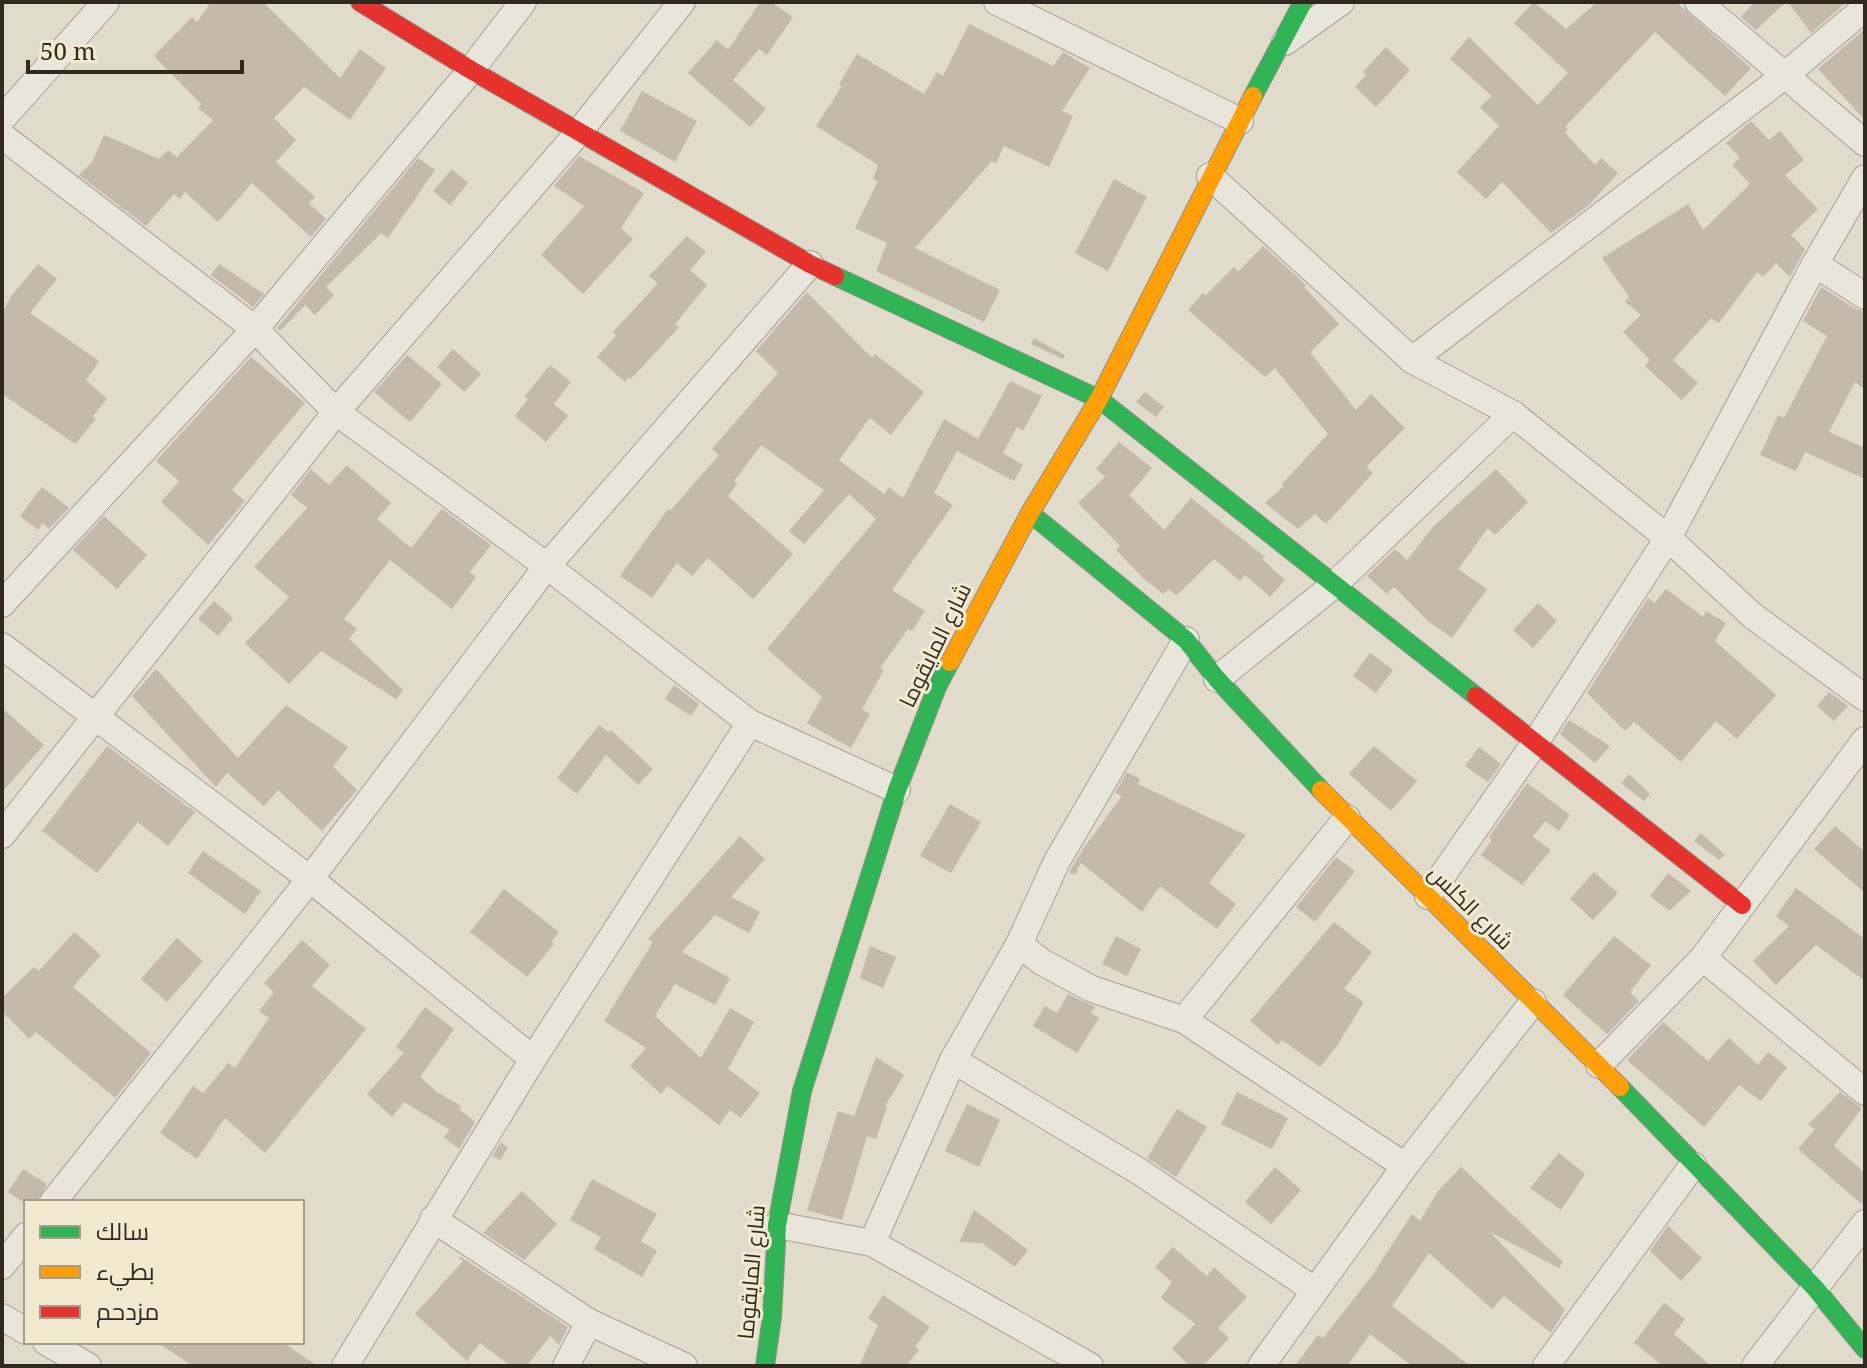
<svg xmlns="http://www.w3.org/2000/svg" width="1867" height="1368" font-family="'Noto Serif',Cairo,serif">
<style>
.building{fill:#c3baac}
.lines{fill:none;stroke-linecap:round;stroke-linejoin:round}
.street-casing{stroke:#a5a094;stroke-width:28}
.fast-casing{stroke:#948f84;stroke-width:20}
.slow-casing{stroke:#948f84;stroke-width:20}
.jam-casing{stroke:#948f84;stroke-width:20}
.street{stroke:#e8e5db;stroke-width:26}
.fast{stroke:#30b455;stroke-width:18}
.slow{stroke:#ff9f0a;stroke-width:18}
.jam{stroke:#e5322d;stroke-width:18}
.labels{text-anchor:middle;stroke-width:6;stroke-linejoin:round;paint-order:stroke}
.street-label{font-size:22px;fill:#31291e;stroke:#f1ead0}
</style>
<rect width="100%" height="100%" fill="#e0dbca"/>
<g class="building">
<polygon points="211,2 263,2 340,78 360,49 386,68 350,120 304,87 274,118 296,140 276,162 315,197 309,203 326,219 311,237 252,183 218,222 185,192 180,199 174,194 146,226 79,175 92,162 104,135 159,159 168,150 177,157 213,120 198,108 201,104 154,56 192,17 197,22"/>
<polygon points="760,2 771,2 793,17 767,55 759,49 733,80 766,109 750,127 688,73 717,40 728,50"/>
<polygon points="1534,2 1566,29 1597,2 1676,2 1751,68 1725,96 1655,32 1565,127 1568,129 1565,133 1595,165 1601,158 1618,173 1590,204 1551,233 1502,182 1486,199 1457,172 1499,126 1480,107 1492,96 1450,59 1469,37 1538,105 1568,73 1514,23"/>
<polygon points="1754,2 1786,2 1756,30 1741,17"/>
<polygon points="1788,2 1847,2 1811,33"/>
<polygon points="969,24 1053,66 1063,52 1090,68 1062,111 1073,116 1049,167 1004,146 996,163 992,161 915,248 1000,290 984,322 876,271 887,243 855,228 878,181 873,179 878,165 816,126 842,86 839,84 857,54 924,94 937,72 943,76"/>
<polygon points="1865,29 1865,120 1818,69"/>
<polygon points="1386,47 1410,70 1376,107 1355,87 1366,75 1363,72"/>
<polygon points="642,91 697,121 675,162 620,131"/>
<polygon points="1751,121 1769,140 1780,131 1804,160 1785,175 1818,209 1791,235 1805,249 1790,277 1776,263 1763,277 1757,272 1719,323 1711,318 1673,360 1698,383 1682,400 1645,366 1650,360 1623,332 1641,315 1625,302 1629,297 1602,258 1688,204 1703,230 1750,184 1732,165 1740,158 1726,143"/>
<polygon points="579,156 644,193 621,228 633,239 583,294 541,255 584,206 554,186"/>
<polygon points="418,158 435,170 388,238 381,233 326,287 334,295 315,315 305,305 280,331 277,328"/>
<polygon points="452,169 468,183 450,205 433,191"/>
<polygon points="1114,179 1147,197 1108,271 1075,253"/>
<polygon points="687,236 706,252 690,270 707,285 675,324 679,327 631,379 629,377 625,382 597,357 616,336 613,332 658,283 649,276"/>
<polygon points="1263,246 1306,285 1304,287 1339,324 1310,352 1356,410 1371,394 1405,428 1366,467 1373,473 1326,524 1315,514 1298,529 1265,503 1284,486 1282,484 1328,434 1275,368 1265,377 1188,310 1203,293 1206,295 1234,267 1238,272"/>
<polygon points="38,264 57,279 30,313 99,361 86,380 107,399 93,416 96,419 75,444 2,394 2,313 12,295"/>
<polygon points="219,264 264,294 253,307 211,275"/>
<polygon points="1821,287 1856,309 1865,312 1865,390 1855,382 1829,432 1865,448 1865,479 1805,452 1796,471 1760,455 1778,415 1784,418 1827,336 1803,321"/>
<polygon points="807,292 872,358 875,354 924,392 891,435 870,418 839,460 884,494 889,487 903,498 944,419 978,439 1010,381 1042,396 1023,431 1017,427 1003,453 1023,465 1014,481 957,451 934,493 953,505 892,590 925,611 912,631 908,629 880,668 884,670 862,709 870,714 851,748 807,723 822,697 767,649 876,519 849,494 804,544 789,531 824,490 761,445 734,481 737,484 728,496 793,554 753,599 708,558 692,576 677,563 652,598 620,576 668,509 670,511 719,455 712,449 778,373 756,351"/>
<polygon points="1034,338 1065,355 1063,359 1031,344"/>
<polygon points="453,349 481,374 464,392 437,367"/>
<polygon points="407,355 442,384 410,422 374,392"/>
<polygon points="251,357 305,403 232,490 245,501 208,545 161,502 179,481 156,461"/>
<polygon points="550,365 571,382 554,404 568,416 546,442 515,416 528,399 524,397"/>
<polygon points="1145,392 1164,407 1156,417 1136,402"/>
<polygon points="1119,442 1152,468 1129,495 1164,530 1191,498 1265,557 1262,559 1285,580 1270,597 1245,575 1240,581 1214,559 1176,596 1169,589 1163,594 1142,577 1116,550 1120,546 1078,503 1105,477 1096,469"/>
<polygon points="347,465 391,503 377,519 411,548 442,509 491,545 470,572 476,577 452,609 390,560 344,619 357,629 349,639 403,690 396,699 321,651 289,684 245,643 289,597 254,567 307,508 291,495 311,469 329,485"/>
<polygon points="1496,469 1528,502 1495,535 1488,528 1458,569 1487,589 1452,638 1429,622 1394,587 1387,594 1367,576 1395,549 1407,560 1433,527"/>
<polygon points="42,487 69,508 49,529 43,523 38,530 20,516"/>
<polygon points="104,516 147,555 117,589 73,550"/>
<polygon points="1666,589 1703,617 1706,611 1726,623 1715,641 1776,695 1737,739 1716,721 1681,762 1634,722 1625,731 1587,693 1648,598 1655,603"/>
<polygon points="214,601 233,618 218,636 198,619"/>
<polygon points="1538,603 1557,621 1533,648 1513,630"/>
<polygon points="1370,653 1393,670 1376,693 1353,676"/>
<polygon points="156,669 238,758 286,705 348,747 333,767 357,790 322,831 278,790 264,806 227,773 216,787 132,696"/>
<polygon points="674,685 699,704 691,716 665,699"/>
<polygon points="1829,692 1848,706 1834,721 1817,706"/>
<polygon points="2,708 44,745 2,792"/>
<polygon points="1569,720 1610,746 1595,763 1560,734"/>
<polygon points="599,725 608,732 611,730 653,769 638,785 606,755 577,794 557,778"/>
<polygon points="107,746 195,812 168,846 138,822 97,873 42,831"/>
<polygon points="1374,746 1417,781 1391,811 1349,774"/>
<polygon points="1479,747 1501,764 1488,782 1465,766"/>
<polygon points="1127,772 1140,779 1138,784 1246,835 1209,883 1236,904 1217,929 1160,886 1142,912 1081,863 1075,875 1069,872 1083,849 1122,796 1115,793"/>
<polygon points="1629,774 1650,794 1644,801 1621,783"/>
<polygon points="1527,783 1570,815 1559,831 1545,821 1533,837 1551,850 1522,885 1481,855 1492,840 1489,837"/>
<polygon points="950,804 981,822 951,873 920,856"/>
<polygon points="1835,826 1865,852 1865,893 1814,849"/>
<polygon points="1701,833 1725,855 1719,860 1694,841"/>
<polygon points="740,836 765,859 731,897 760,912 749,933 715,915 682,952 730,978 715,1005 675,984 655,1016 701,1058 730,1008 754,1022 728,1069 760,1093 741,1118 730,1110 719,1125 668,1086 661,1094 630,1066 646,1048 604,1021 653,942 648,939"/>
<polygon points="203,851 261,891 245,914 188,873"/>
<polygon points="1336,857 1355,871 1315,922 1296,907"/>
<polygon points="1594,872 1618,893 1593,920 1570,899"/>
<polygon points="1668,873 1691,891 1669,911 1650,896"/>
<polygon points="1796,888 1865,939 1865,981 1816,945 1776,985 1753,961 1789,926 1776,916"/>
<polygon points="504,889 559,932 551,942 554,944 527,977 470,932"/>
<polygon points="1334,922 1372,952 1344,989 1364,1002 1337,1046 1320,1067 1282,1040 1278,1045 1250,1021"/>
<polygon points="74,932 101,955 73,987 151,1053 115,1098 36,1032 29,1039 2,1011 2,998 34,967 39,971"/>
<polygon points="1116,936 1141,949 1127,976 1102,964"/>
<polygon points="1614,936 1651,965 1630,992 1639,1001 1607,1034 1563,995"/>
<polygon points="177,938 203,961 167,1002 141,979"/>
<polygon points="302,940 330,965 312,986 366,1029 265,1153 225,1118 197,1159 160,1133 193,1086 203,1093 228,1063 235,1068 269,1018 259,1011 274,992 264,983"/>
<polygon points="870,946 896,957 883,988 860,978"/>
<polygon points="1068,994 1095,1007 1091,1013 1099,1018 1077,1053 1033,1026 1045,1006 1057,1013"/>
<polygon points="425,1007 454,1029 420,1077 437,1092 461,1106 459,1109 475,1122 459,1149 444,1137 450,1130 404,1102 392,1117 367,1094 404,1053 396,1047"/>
<polygon points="1663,1022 1708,1061 1729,1038 1758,1065 1768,1052 1787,1067 1761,1101 1739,1085 1704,1127 1627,1060"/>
<polygon points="876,1057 904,1075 885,1106 887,1106 876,1139 867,1136 842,1220 807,1210 838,1111 854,1116"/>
<polygon points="1237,1092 1288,1118 1272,1149 1221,1124"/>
<polygon points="1840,1092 1862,1108 1834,1146 1865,1173 1865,1207 1798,1149 1815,1129 1808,1125"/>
<polygon points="967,1104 1000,1120 979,1167 945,1151"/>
<polygon points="1177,1109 1207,1127 1176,1177 1147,1158"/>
<polygon points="501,1142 508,1148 500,1160 492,1156"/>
<polygon points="1559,1153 1585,1174 1561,1210 1530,1188"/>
<polygon points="1275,1167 1301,1190 1271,1224 1245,1202"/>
<polygon points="1461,1167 1563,1262 1559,1268 1490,1232 1565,1310 1551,1333 1504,1296 1492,1309 1429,1253 1392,1306 1470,1366 1412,1366 1370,1334 1347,1366 1295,1366 1318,1335 1323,1338 1371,1277 1412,1214 1420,1221 1438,1191"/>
<polygon points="23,1169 47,1184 37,1202 23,1202 8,1192"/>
<polygon points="592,1179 657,1214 641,1241 657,1251 642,1277 594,1249 601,1237 570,1220"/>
<polygon points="522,1191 557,1224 524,1260 483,1233"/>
<polygon points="974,1210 1028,1250 1015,1267 982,1243 959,1242"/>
<polygon points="1668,1226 1702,1258 1681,1281 1650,1251"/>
<polygon points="1173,1247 1207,1276 1214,1267 1247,1297 1218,1328 1229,1338 1203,1366 1190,1366 1172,1349 1195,1324 1161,1298 1172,1282 1155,1267"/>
<polygon points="461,1257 568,1327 559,1345 550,1336 527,1366 511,1366 480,1343 467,1361 415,1314 463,1261 459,1258"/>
<polygon points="883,1295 930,1327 915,1347 919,1350 906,1366 859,1366 878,1325 868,1318"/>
<polygon points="1664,1303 1685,1319 1674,1334 1711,1366 1663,1366 1634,1343"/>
<polygon points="156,1342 282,1342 318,1366 193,1366"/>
</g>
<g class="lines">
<defs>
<g id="street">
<polyline points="997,2 1240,121"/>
<polyline points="1698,2 1865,143"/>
<polyline points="1285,42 1341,2"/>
<polyline points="2,119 106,2"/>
<polyline points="2,136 255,329 336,412 547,566 750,723 897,790"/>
<polyline points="1210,176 1412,360 1513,414 1668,538 1753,616 1865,698"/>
<polyline points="1815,264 1865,296"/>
<polyline points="1412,360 1784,76 1865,8"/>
<polyline points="2,604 255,329 471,70 523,2"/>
<polyline points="2,646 310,879 533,1059"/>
<polyline points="1217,679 1334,585 1513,414"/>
<polyline points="2,835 336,412 579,132 682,2"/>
<polyline points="1428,896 1535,743 1668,538 1815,264 1865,178"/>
<polyline points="1019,944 1042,962 1092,989 1184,1020 1405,1166"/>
<polyline points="1703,958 1865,1092"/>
<polyline points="1184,1020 1347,818"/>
<polyline points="953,1060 1140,1172 1314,1290"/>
<polyline points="1599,1065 1703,958 1865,740"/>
<polyline points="53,1202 310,879 547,566 810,264"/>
<polyline points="433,1219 589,1322 684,1366"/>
<polyline points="777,1225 872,1243 1090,1366"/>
<polyline points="872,1243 953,1060 1019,944 1057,861 1186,640"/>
<polyline points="2,1266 26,1236"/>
<polyline points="2,1317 26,1331"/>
<polyline points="46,1342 88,1366"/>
<polyline points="345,1366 533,1059 750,723"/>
<polyline points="566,1366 589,1322"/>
<polyline points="1261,1366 1405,1166 1533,1002"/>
<polyline points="1546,1366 1693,1165"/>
<polyline points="1755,1366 1865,1223"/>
</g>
<g id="fast">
<polyline points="1253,96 1303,2"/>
<polyline points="835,276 1099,399 1476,696"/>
<polyline points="1030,513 1186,640 1217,679 1321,790"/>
<polyline points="1620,1087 1815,1288 1865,1349"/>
<polyline points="765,1366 772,1317 777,1225 802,1091 897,790 937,687 950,662"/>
</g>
<g id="slow">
<polyline points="950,662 1030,513 1099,399 1253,96"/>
<polyline points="1321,790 1620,1087"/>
</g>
<g id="jam">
<polyline points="360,2 471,70 810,264 835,276"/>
<polyline points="1476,696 1742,905"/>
</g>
</defs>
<use href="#street" class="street-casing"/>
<use href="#fast" class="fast-casing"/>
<use href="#slow" class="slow-casing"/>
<use href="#jam" class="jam-casing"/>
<use href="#street" class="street"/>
<use href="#fast" class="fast"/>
<use href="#slow" class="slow"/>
<use href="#jam" class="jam"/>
</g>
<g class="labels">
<g class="street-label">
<text transform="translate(935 645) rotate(-64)" y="8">شارع المايقوما</text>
<text transform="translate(1471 907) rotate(45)" y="8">شارع الكلس</text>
<text transform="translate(751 1272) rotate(-85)" y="8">شارع المايقوما</text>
</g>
</g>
<rect width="1867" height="1368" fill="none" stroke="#31291e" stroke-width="8"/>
<rect x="24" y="1200" width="280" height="144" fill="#f1ead0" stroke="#a49d89" stroke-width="2"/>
<rect x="40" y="1226" width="40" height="12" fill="#30b455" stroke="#a49d89" stroke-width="2"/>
<text x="96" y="1240" font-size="24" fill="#31291e">سالك</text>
<rect x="40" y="1266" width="40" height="12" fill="#ff9f0a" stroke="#a49d89" stroke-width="2"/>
<text x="96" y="1280" font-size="24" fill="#31291e">بطيء</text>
<rect x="40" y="1306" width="40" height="12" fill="#e5322d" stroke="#a49d89" stroke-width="2"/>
<text x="96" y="1320" font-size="24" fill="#31291e">مزدحم</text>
<path d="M28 60v12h214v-12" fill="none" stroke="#31291e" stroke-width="4"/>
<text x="40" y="60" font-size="24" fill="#31291e" stroke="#f1ead0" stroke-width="6" paint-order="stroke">50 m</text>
</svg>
